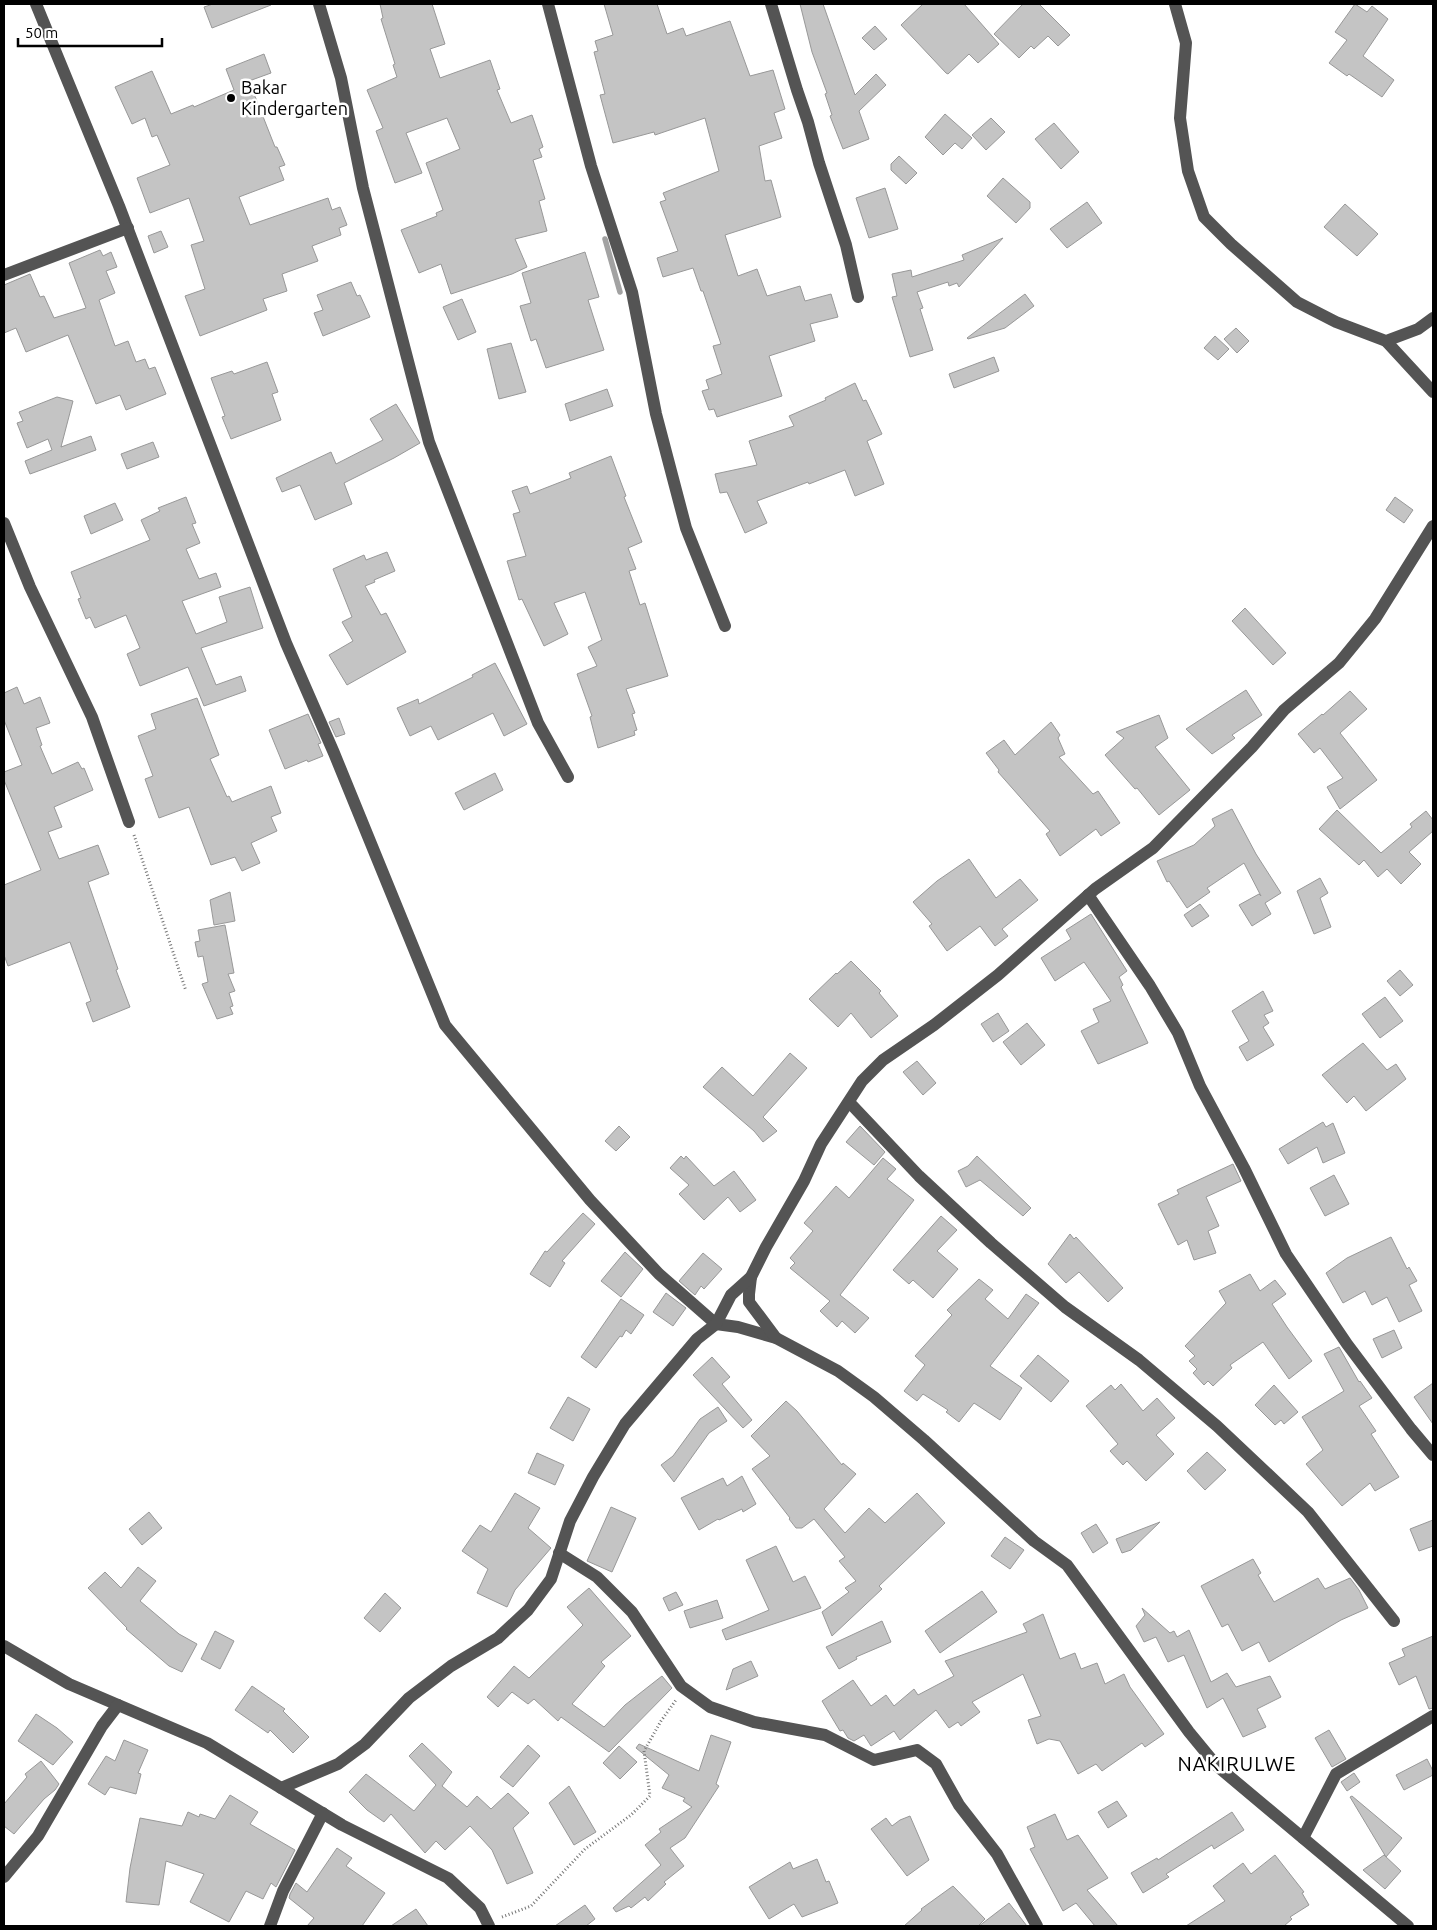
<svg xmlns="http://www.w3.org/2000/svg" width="1437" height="1930" font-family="Ubuntu,sans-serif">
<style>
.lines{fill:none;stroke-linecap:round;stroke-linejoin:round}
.stream{stroke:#a2a2a2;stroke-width:5.5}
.building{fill:#c4c4c4;stroke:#989898}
.path{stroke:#767676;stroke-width:3;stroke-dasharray:1 2.5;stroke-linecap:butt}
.minor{stroke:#545454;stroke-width:12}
.poi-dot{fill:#000;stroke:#fff;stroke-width:2}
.labels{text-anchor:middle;stroke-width:5;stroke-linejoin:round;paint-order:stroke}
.poi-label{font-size:18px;fill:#000;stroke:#fff;text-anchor:start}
.quarter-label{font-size:20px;letter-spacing:1px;fill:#000;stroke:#fff}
</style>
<rect width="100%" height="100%" fill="#fff"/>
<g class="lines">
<polyline class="stream" points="605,239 620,292"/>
</g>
<g class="building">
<polygon points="213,4 271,4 271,5 212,28 204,7"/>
<polygon points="380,4 432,4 445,44 430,49 440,78 490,60 500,89 497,90 511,123 532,115 543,147 539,149 542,157 533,160 545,199 539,201 547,231 515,239 527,267 512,274 451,294 441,264 419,273 401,230 437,216 436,213 443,210 426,163 460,149 447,118 406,133 422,173 395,183 376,131 383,128 367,90 397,77 393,65 395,64 381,19 383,18"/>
<polygon points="604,4 657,4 667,34 683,28 686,36 730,21 750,76 773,70 785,109 774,113 782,138 759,146 765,181 771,180 781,217 725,235 738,276 757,269 767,296 800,286 805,301 831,294 838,317 810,324 815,341 769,356 782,396 717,417 714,409 709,410 702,391 709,389 706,380 722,374 713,346 721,344 703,291 701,291 693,268 663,277 657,258 678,251 660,202 666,200 663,193 719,171 705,118 655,135 654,132 613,143 600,95 605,94 594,52 598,51 595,41 613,35"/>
<polygon points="800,4 823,4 855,95 876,74 886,85 859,111 869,139 843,149 830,116 832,115 825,94 827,93 812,52"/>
<polygon points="923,4 964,4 999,44 978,63 969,54 948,74 946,73 901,25"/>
<polygon points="1023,4 1039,4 1070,35 1058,46 1048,36 1034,49 1031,46 1019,58 994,34"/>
<polygon points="1355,4 1367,12 1372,6 1388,19 1363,56 1394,80 1382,97 1349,74 1347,76 1329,63 1347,40 1335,32"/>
<polygon points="875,26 887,39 874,50 862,38"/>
<polygon points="264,54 271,73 249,81 275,147 277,147 285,165 279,167 284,180 239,197 250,225 328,198 332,210 340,207 347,225 339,228 341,235 312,246 318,261 282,274 287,291 263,299 267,310 200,336 185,296 205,289 191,245 204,241 189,198 150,213 137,178 170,165 157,135 152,137 145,118 132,124 115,87 152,71 171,114 193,105 194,107 234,90 226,69"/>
<polygon points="945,114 972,138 962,149 955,143 943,155 925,137"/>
<polygon points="991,118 1005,132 986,150 972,135"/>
<polygon points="1054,123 1079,152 1061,169 1035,139"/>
<polygon points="899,156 917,173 906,184 891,170 891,164"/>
<polygon points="1003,178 1030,202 1030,208 1016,223 987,196"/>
<polygon points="885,188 898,229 869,238 856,198"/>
<polygon points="1087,202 1102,223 1067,248 1050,229"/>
<polygon points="1345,204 1378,234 1357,256 1324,227"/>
<polygon points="161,231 168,247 154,253 148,236"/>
<polygon points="1003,238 959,287 957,283 949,286 948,282 917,292 923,308 920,309 933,350 910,357 892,297 897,296 892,274 911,270 912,277 964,260 962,255"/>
<polygon points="100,250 103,256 111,252 117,267 106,271 115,293 99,300 115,346 128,341 136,362 145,359 149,369 155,367 166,394 126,410 120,395 96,404 68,335 26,352 16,328 4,333 4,285 30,274 40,297 44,296 54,318 86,308 69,263"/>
<polygon points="585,252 599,297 588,300 604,350 546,368 536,339 531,341 520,306 531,303 522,273"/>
<polygon points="351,282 357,296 360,295 370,317 323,336 314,313 323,310 317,295"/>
<polygon points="1025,294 1034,306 1005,328 968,339 967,338"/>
<polygon points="462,299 476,332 458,340 443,307"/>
<polygon points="1236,328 1249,341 1237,353 1224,339"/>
<polygon points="1215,336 1229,349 1218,360 1204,348"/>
<polygon points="511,343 526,392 499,399 487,349"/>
<polygon points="994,357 999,371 954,388 949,374"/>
<polygon points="267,362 278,392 272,394 281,420 231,439 222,417 225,416 211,378 232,371 234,374"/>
<polygon points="855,383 863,401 866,400 882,434 867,441 884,484 855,496 845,470 809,484 808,482 757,501 767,523 745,533 727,492 720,493 715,474 757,465 749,441 794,426 789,416 826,400 825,398"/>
<polygon points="607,389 613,406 570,421 565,404"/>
<polygon points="57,397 73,401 61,447 91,436 96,450 30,474 25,461 52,450 48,439 27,448 17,423 23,421 19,412"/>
<polygon points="396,404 420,443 394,458 344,483 352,504 315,520 300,485 282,492 276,478 331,452 336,464 383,440 370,419"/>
<polygon points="153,442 159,457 127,469 121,454"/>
<polygon points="611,456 626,496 624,497 642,542 628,548 636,569 629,571 640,605 645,603 668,676 626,689 635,713 632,714 637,730 634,731 635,735 598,748 590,717 592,716 577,674 597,666 588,647 602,640 585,592 554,603 568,634 544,646 522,599 519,600 507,561 526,556 513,514 520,512 512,491 527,486 530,494 571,478 569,473"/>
<polygon points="186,497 196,523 192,524 200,543 186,549 199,579 216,573 221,587 182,601 196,634 227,622 219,597 250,587 263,628 201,648 216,685 241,676 246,691 204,706 188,667 140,686 127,654 140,648 126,615 95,628 90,617 86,619 78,599 81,598 71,572 150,540 141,520 160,511 158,508"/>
<polygon points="1395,497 1413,510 1404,523 1386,510"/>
<polygon points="115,503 123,520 91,534 84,516"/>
<polygon points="387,552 395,571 374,580 375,582 365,586 381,615 386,613 406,652 347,685 329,655 353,641 342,622 352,617 333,569 364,555 366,560"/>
<polygon points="1245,608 1286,653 1273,665 1232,621"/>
<polygon points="495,663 527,724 504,736 493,713 438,740 431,726 410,736 397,708 418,699 419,704 473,677 472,675"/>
<polygon points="17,687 24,704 40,697 50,723 36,728 42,745 40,746 52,774 78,762 82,769 84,768 93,790 54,807 62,827 48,832 59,859 98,845 109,874 88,882 118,969 116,970 130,1007 93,1022 86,1003 91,1001 70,942 8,966 4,955 4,885 41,870 4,780 4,772 22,765 4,720 4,693"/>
<polygon points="1246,690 1262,715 1232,735 1235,738 1212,754 1186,729"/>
<polygon points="1350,691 1367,709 1340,733 1377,780 1340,809 1327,787 1343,778 1320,748 1314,753 1298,734 1322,714 1323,715"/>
<polygon points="197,698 219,755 210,759 227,797 229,796 232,802 271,786 281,813 271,817 277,831 251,843 260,863 242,871 235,857 211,865 189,807 159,818 145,779 153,776 138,736 156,729 151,714"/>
<polygon points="308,714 321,743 318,744 323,756 308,762 307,760 285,769 269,730"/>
<polygon points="1159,715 1168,738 1155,747 1190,790 1159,815 1137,788 1135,789 1105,755 1124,738 1116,732"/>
<polygon points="339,718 345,734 336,737 329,722"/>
<polygon points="1051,722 1060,735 1058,738 1065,754 1059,757 1093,794 1098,791 1120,823 1101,836 1096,829 1060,856 1046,834 1050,831 998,772 999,770 986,753 1004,740 1015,755"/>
<polygon points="495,773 503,790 464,810 455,793"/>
<polygon points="1232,809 1256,854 1281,893 1265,903 1271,914 1252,926 1239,905 1259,894 1261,896 1244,863 1207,888 1210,892 1187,908 1169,881 1167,882 1157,861 1194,845 1215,826 1212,819"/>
<polygon points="1337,810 1381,853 1412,827 1410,824 1426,811 1433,820 1433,831 1409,852 1421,864 1401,884 1387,869 1378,877 1364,860 1359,865 1319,829"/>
<polygon points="969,859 996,898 1020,879 1038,900 1002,929 1008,936 995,946 980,926 947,951 929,926 932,924 913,902 937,881"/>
<polygon points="1320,878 1328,893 1320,898 1331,927 1314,934 1297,891"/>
<polygon points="230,892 235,921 214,925 210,900"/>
<polygon points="1200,904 1209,916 1192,927 1184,915"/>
<polygon points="1091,914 1127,971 1119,977 1123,985 1121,987 1148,1043 1098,1064 1081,1031 1099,1022 1093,1009 1111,1001 1084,962 1055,981 1041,958 1071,939 1066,930"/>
<polygon points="225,925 234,973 228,974 235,991 229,993 233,1006 230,1007 233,1014 217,1019 202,984 208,982 203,956 198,957 195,942 200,941 198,930"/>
<polygon points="851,961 881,991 879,993 898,1016 871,1038 851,1013 838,1027 809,999 836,973 837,974"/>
<polygon points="1400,970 1413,985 1400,996 1387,981"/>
<polygon points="1263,991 1273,1011 1264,1015 1269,1023 1263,1027 1274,1045 1247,1061 1239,1047 1249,1041 1232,1011"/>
<polygon points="1385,997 1403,1021 1380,1038 1362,1014"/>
<polygon points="998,1013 1009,1031 993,1042 981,1024"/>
<polygon points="1027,1023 1045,1045 1021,1065 1003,1042"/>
<polygon points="1363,1043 1387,1070 1396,1064 1406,1079 1366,1111 1354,1096 1347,1103 1322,1075"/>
<polygon points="790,1053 807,1068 763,1117 777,1131 763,1142 754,1131 703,1087 722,1067 753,1096"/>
<polygon points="917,1061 936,1083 923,1095 903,1072"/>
<polygon points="1323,1122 1326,1127 1333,1123 1345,1153 1323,1163 1317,1147 1288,1164 1279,1149"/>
<polygon points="619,1126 630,1137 616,1151 605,1141"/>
<polygon points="860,1126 885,1152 874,1165 846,1142"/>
<polygon points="681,1156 684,1159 686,1156 714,1186 734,1171 756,1200 740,1212 728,1197 704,1220 679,1194 689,1185 670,1168"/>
<polygon points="977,1156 1031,1208 1023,1216 980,1180 966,1187 958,1171 968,1166"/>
<polygon points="883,1158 896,1169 887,1179 914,1200 840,1295 869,1318 855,1333 842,1321 837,1327 820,1311 830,1301 790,1268 795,1263 790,1258 813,1231 804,1223 836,1186 849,1198"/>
<polygon points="1233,1164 1241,1181 1206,1197 1219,1226 1208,1231 1216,1253 1194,1260 1187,1240 1178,1245 1158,1204 1179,1194 1177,1190"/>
<polygon points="1334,1175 1349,1204 1325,1216 1310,1188"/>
<polygon points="583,1213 595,1224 562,1261 565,1263 550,1287 530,1274 545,1251 547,1252"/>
<polygon points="941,1216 957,1230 937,1251 958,1269 933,1298 913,1280 909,1284 893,1270"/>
<polygon points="1070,1234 1074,1239 1076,1237 1123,1288 1108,1302 1079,1272 1066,1283 1048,1264"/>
<polygon points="1391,1237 1407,1269 1409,1267 1417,1281 1409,1285 1422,1311 1399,1322 1387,1297 1372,1305 1365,1291 1343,1303 1326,1273 1347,1258"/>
<polygon points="625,1252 643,1269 621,1297 601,1281"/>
<polygon points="703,1253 722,1269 704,1289 701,1286 695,1295 679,1281"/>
<polygon points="1250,1274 1260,1291 1275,1280 1286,1294 1272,1304 1287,1327 1312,1361 1289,1379 1263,1342 1230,1365 1232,1368 1213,1386 1208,1381 1204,1385 1193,1373 1197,1369 1189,1361 1195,1356 1185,1346 1226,1303 1219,1291"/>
<polygon points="979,1279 993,1290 985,1299 1008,1319 1026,1294 1039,1303 990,1366 1022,1388 1000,1420 974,1403 959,1422 946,1412 948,1410 923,1394 917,1401 904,1391 925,1365 915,1356 952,1315 947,1310"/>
<polygon points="666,1293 686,1308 673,1326 653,1312"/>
<polygon points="621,1299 644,1315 631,1334 626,1330 622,1337 620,1336 596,1368 581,1357"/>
<polygon points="1394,1330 1402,1348 1382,1358 1373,1339"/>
<polygon points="1339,1347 1359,1382 1360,1381 1372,1398 1359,1406 1376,1431 1371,1434 1399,1477 1375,1491 1370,1483 1342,1506 1306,1464 1323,1450 1302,1417 1344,1391 1324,1354"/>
<polygon points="1038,1355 1069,1381 1051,1402 1020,1376"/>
<polygon points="712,1357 730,1377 722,1384 752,1420 743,1428 693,1375"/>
<polygon points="1433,1383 1433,1424 1414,1397"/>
<polygon points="1121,1384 1143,1411 1157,1398 1175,1418 1156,1435 1174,1454 1146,1481 1127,1461 1123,1465 1110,1451 1118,1444 1086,1406 1111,1385 1115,1390"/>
<polygon points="1274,1385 1298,1412 1284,1424 1281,1420 1275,1425 1255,1405"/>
<polygon points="568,1397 590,1409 573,1441 550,1428"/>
<polygon points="786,1401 797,1411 842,1465 843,1463 856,1474 824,1509 845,1533 869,1508 885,1523 917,1493 945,1523 879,1586 882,1589 832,1636 822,1612 849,1592 845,1588 856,1581 839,1561 845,1557 814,1519 802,1528 796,1528 789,1519 790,1518 752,1469 770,1456 751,1436"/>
<polygon points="718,1407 727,1421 709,1433 674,1482 661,1465 673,1456 700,1419"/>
<polygon points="1207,1452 1226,1470 1205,1490 1187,1471"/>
<polygon points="537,1453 564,1465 555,1485 528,1473"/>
<polygon points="742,1476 756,1504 743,1512 742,1509 719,1520 718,1519 699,1530 681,1498 723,1478 727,1486"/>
<polygon points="515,1493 540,1508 528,1528 551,1548 515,1590 507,1607 477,1593 488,1569 462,1551 480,1525 491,1532"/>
<polygon points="611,1507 636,1518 612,1572 587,1561"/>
<polygon points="149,1512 162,1528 142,1545 129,1529"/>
<polygon points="1433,1520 1433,1546 1419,1551 1410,1529"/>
<polygon points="1160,1522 1131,1550 1122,1553 1116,1539"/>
<polygon points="1096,1524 1108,1543 1093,1553 1081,1533"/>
<polygon points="1005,1537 1024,1550 1010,1569 991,1556"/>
<polygon points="776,1546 793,1582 805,1576 821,1608 726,1640 722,1630 769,1610 746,1560"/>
<polygon points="1253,1559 1261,1573 1258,1575 1274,1602 1318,1578 1325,1589 1350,1578 1359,1590 1368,1608 1341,1620 1269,1662 1259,1642 1242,1651 1228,1624 1222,1627 1201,1586"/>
<polygon points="138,1567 156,1581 140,1601 179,1634 197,1644 182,1672 169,1666 126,1629 127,1628 88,1588 105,1572 121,1588"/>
<polygon points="589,1588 631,1636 601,1662 605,1666 572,1704 604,1727 625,1705 662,1676 672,1688 609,1752 561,1717 558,1721 534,1699 528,1704 512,1692 498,1707 487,1697 514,1666 529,1678 583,1625 567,1607"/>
<polygon points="982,1591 997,1612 940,1653 925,1631"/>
<polygon points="676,1592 683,1605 669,1611 663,1598"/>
<polygon points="385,1593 401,1608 380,1632 364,1618"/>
<polygon points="717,1600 723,1618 690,1628 684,1611"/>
<polygon points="1142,1608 1170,1633 1174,1631 1177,1637 1189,1630 1211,1682 1227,1673 1236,1687 1270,1676 1281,1697 1257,1709 1266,1727 1243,1737 1223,1698 1207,1708 1184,1655 1168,1662 1156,1637 1144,1642 1136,1626 1145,1615"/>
<polygon points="1043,1614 1060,1659 1075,1653 1081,1669 1097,1663 1105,1684 1124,1674 1130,1687 1164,1734 1145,1747 1142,1743 1102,1771 1096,1764 1078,1774 1060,1741 1049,1739 1037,1744 1028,1720 1041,1716 1023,1674 972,1702 980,1712 961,1726 958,1722 949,1728 936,1710 900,1740 894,1731 871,1746 864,1735 854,1741 848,1738 843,1730 840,1731 822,1701 853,1680 871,1706 886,1695 894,1706 914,1689 918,1695 954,1676 945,1661 1027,1632 1023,1624"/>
<polygon points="882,1621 891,1642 856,1657 857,1659 839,1669 826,1647"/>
<polygon points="215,1631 234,1641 220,1669 201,1659"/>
<polygon points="1433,1636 1433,1708 1429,1709 1416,1676 1399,1685 1389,1663 1405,1656 1402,1649"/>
<polygon points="751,1661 758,1676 726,1690 733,1669"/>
<polygon points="252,1686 285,1709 283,1711 309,1737 293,1753 270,1730 268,1733 235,1710"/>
<polygon points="36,1714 57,1728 73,1742 53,1765 18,1741"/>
<polygon points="1329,1730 1346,1759 1332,1767 1315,1738"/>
<polygon points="711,1735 731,1742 716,1784 719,1786 685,1838 670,1848 684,1866 664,1882 666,1884 648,1901 645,1897 631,1908 629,1906 616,1912 613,1908 661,1865 645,1845 661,1832 659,1829 692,1807 683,1801 685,1798 662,1788 669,1775 636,1748 639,1744 699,1771"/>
<polygon points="124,1740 148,1750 138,1773 141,1774 136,1794 110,1787 105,1795 88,1784 106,1756 115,1761"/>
<polygon points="422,1743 452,1772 442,1786 467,1807 477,1796 491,1809 508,1793 529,1813 513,1828 533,1873 507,1884 492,1850 470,1826 445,1850 436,1841 425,1853 391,1814 384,1822 367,1810 349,1792 366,1774 414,1811 436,1785 409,1756"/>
<polygon points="528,1745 540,1756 513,1787 500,1777"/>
<polygon points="619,1746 637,1762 620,1779 603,1763"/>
<polygon points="1427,1759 1433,1771 1433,1775 1404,1790 1396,1775"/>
<polygon points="41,1761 59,1784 55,1790 44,1799 14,1834 4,1826 4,1804 27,1777 25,1774"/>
<polygon points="1354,1773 1360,1782 1347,1791 1341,1782"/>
<polygon points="569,1786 596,1832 574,1845 549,1803"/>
<polygon points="230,1795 258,1812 250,1824 295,1850 276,1887 271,1883 263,1899 246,1891 229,1922 190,1902 204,1874 166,1861 159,1905 126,1902 130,1868 140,1818 182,1826 188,1812 199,1817 200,1814 215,1819"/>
<polygon points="1352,1796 1402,1838 1386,1857 1350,1797"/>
<polygon points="1117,1801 1127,1816 1108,1828 1098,1812"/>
<polygon points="1232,1812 1244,1830 1214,1849 1212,1845 1166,1874 1169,1877 1143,1893 1131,1873 1157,1858 1158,1860"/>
<polygon points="1055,1814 1067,1840 1078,1835 1108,1878 1087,1890 1118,1926 1095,1926 1076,1903 1063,1911 1054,1894 1030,1849 1035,1847 1027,1827"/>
<polygon points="910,1816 929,1860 907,1876 871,1829 886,1818 892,1826 900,1820"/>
<polygon points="337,1848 352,1858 346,1866 385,1893 362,1926 307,1926 314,1918 289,1898 290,1894 296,1883 307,1892"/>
<polygon points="1275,1855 1304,1892 1302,1893 1309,1905 1290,1917 1292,1919 1284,1926 1186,1926 1225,1901 1213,1886 1243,1863 1251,1874"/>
<polygon points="1384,1855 1401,1871 1385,1889 1363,1870"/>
<polygon points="817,1859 826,1882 829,1881 838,1903 802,1917 794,1904 769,1919 749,1887 790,1862 793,1869"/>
<polygon points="953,1886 985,1919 978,1926 904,1926 922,1910 921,1909"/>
<polygon points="1009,1903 1027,1926 979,1926"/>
<polygon points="585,1905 595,1919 586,1926 555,1926"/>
<polygon points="416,1909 428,1926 391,1926"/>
</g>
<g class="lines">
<g class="path">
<polyline points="134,835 186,991"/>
<polyline points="502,1917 531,1906 585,1849 631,1815 650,1796 644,1751 661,1721 676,1700"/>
</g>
<g class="minor">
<polyline points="36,4 119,206 286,643 334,753 445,1025 590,1200 659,1274 716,1324 738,1327 776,1338 838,1371 874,1397 924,1440 1034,1541 1067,1565 1189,1732 1217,1766 1408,1926"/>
<polyline points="319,4 341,78 363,188 429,442 538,723 568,777"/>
<polyline points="548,4 591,166 632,292 656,414 686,528 725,626"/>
<polyline points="771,4 797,90 808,122 819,163 846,245 858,297"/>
<polyline points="1175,4 1186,43 1180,118 1188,171 1204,217 1231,244 1297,302 1336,322 1386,341 1418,329 1433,318"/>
<polyline points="4,275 128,228"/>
<polyline points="1386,341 1433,392"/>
<polyline points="4,523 30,587 92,717 129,822"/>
<polyline points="1088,895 1150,986 1178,1033 1200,1086 1244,1168 1286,1254 1347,1344 1411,1429 1433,1455"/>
<polyline points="849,1102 919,1176 991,1243 1065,1307 1139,1360 1217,1426 1308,1512 1394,1621"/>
<polyline points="751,1277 749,1294 749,1302 776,1338"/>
<polyline points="559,1553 597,1577 632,1612 681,1686 710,1707 754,1722 825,1735 874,1760 917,1750 936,1764 959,1805 997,1854 1037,1926"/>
<polyline points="4,1646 69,1684 207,1743 342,1825 448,1878 480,1908 489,1926"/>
<polyline points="281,1788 338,1764 365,1744 409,1698 451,1666 498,1638 528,1610 551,1579 570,1521 593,1477 625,1424 697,1339 716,1324 731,1295 751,1277 766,1247 804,1181 821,1144 862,1081 883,1060 934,1025 998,975 1095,889 1153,848 1252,747 1284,710 1339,663 1375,619 1433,526"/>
<polyline points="1303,1838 1336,1774 1433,1716"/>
<polyline points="4,1877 38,1836 102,1726 118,1705"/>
<polyline points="270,1926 283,1891 323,1813"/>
</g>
</g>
<circle class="poi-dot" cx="231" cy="98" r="5"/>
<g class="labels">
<g class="poi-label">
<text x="241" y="94">Bakar<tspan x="241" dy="21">Kindergarten</tspan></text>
</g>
<g class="quarter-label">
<text x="1237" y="1771">NAKIRULWE</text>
</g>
</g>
<rect width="1437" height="1930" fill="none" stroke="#000000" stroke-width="10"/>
<path d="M18 38v8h144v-8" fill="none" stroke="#000000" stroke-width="2.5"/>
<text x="25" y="38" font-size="15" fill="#000000" stroke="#ffffff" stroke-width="4" paint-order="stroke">50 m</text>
</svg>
